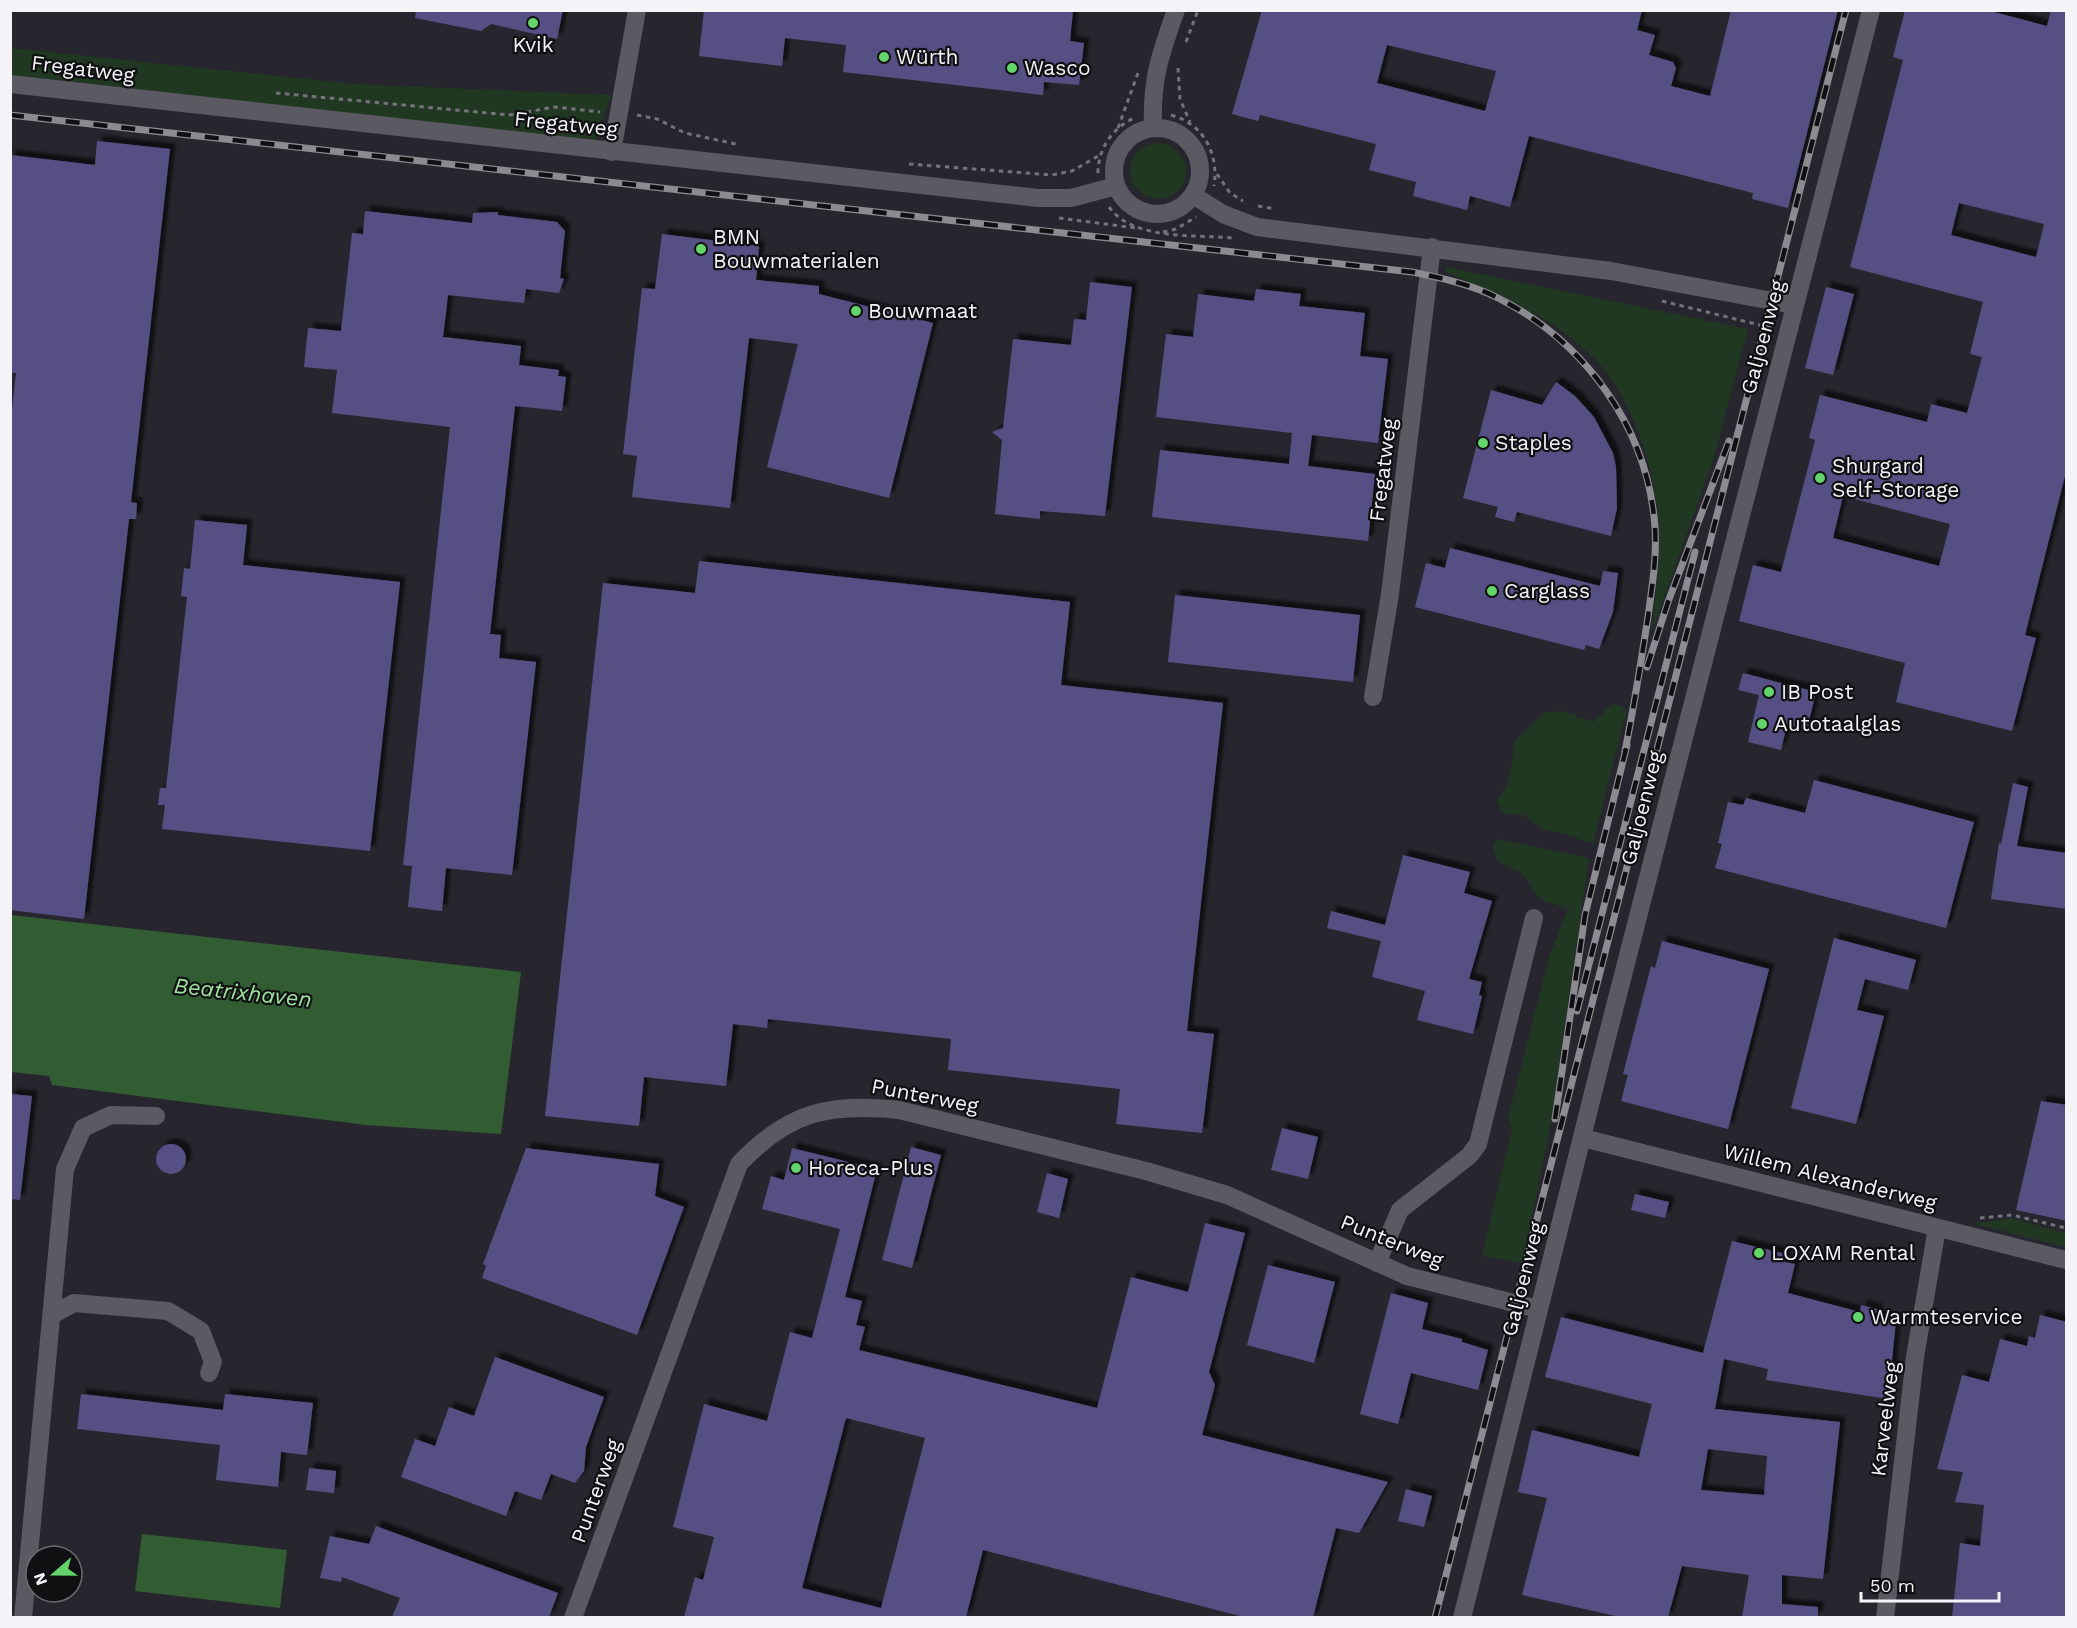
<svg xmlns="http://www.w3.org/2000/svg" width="2077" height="1628" font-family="'Work Sans',sans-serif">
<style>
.green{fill:#203821}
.water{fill:#325d33}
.building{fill:#555084;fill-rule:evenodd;filter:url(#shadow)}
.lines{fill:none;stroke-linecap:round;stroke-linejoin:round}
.path{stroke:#74737a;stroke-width:3;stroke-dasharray:4.5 4.5;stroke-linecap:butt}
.minor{stroke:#5b5a63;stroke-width:18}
.rail-casing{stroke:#8b8b91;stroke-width:7}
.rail{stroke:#101013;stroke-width:4.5;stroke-dasharray:14;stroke-linecap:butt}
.poi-dot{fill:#63d469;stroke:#101013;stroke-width:2}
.labels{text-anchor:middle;stroke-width:4.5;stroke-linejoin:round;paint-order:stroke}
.poi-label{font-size:21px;fill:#f3f3f8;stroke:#101013;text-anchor:start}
.street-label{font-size:21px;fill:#f3f3f8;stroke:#101013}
.water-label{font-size:22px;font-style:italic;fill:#a0e2a0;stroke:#101013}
</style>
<defs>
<filter id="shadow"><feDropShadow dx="5.5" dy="-5.5" stdDeviation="1.5" flood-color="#0009"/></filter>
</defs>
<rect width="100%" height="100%" fill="#27262e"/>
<g class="green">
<polygon points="11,48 354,84 611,95 595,141 11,75"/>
<circle cx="1158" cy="171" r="28"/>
<path d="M1446 267 1748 329 1714 457 1652 632C1655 593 1662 552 1658 513 1653 469 1637 417 1612 380 1577 329 1501 294 1445 272Z"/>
<polygon points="1612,703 1627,709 1593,844 1562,833 1544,830 1523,815 1505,814 1497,802 1509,780 1515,741 1545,712 1562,711 1594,722"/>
<polygon points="1497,839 1589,858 1548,1140 1522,1263 1482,1256 1512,1129 1508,1118 1549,957 1568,909 1540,899 1523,874 1498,862 1493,848"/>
<polygon points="2011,1218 2066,1233 2066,1247 1975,1224"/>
</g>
<g class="water">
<polygon points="11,915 521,972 501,1134 366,1125 52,1085 49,1076 11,1072"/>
<polygon points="142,1534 287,1550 280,1608 135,1591"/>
</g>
<g class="building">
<polygon points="416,10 563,10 557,39 491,24 481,31 415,18"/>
<polygon points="704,10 1073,10 1070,41 1084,43 1079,85 1044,82 1043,95 843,72 846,45 785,38 782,66 699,56"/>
<path d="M1262 10H1642L1637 30 1655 35 1649 55 1673 62 1676 68 1671 86 1710 96 1731 10H1838L1788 208 1752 199 1753 193 1529 136 1510 207 1470 196 1467 210 1413 196 1416 182 1369 170 1376 144 1260 115 1258 121 1232 114ZM1387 45 1496 71 1485 111 1377 83Z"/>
<path d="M1905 10H1986L2047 26 2051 10H2067V468L2025 635 2036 638 2012 731 1896 702 1905 663 1739 621 1753 565 1781 572 1815 440 1809 438 1820 395 1927 422 1931 404 1967 413 1982 357 1970 354 1983 302 1850 267 1903 60 1893 57ZM1959 203 2044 224 2036 257 1951 235ZM1843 496 1950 524 1939 566 1833 538Z"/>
<polygon points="97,141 170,149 131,502 137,503 136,519 129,519 84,919 10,910 10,427 16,373 10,373 10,155 95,165"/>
<polygon points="365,211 472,223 473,213 498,212 498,215 557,222 565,231 560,278 564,279 559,293 526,289 524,303 448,295 443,337 521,346 519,365 559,370 558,376 566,377 562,411 515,406 490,634 501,635 499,658 536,662 512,875 446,868 442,911 408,907 412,866 403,865 450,427 332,413 337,370 304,367 308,328 341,331 352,233 363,234"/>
<polygon points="662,234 759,246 756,280 819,286 819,294 933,323 889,498 767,467 798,344 749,338 730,508 632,497 637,456 623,454 642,288 655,289"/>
<polygon points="1090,282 1132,287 1105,516 1040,511 1040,519 995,514 1002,440 992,432 1003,428 1013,339 1071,345 1074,319 1086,320"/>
<polygon points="1826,287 1854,294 1833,375 1805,368"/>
<polygon points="1256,289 1301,294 1299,306 1365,313 1360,356 1388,359 1378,443 1312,435 1308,466 1375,474 1368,541 1152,517 1160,450 1289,464 1292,433 1156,417 1166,334 1193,337 1198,294 1254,301"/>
<polygon points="1556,382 1575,396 1594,417 1613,453 1616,467 1617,508 1611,536 1517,512 1514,522 1495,517 1498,507 1463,498 1491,390 1542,405"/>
<polygon points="195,520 247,525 243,565 400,582 370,851 162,829 165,805 158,805 160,788 166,788 187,597 181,596 184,568 190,569"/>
<polygon points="1450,548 1600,586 1603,571 1618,573 1613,612 1599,649 1586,645 1584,650 1415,607 1426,563 1445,568"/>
<polygon points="699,561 1070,602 1061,685 1223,703 1187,1031 1214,1034 1202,1133 1116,1124 1120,1089 948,1070 951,1039 768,1019 767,1028 733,1024 726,1086 644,1077 639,1126 545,1116 603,583 695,593"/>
<polygon points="1175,595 1360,615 1353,682 1168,662"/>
<polygon points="1743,673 1816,692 1807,729 1787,725 1781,750 1748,742 1759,695 1738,690"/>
<polygon points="1814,780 1974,822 1946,928 1715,868 1722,844 1718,843 1728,802 1743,805 1746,798 1805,813"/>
<polygon points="2013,783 2028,787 2017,846 2067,853 2067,909 1991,899 1999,843 2001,844"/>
<polygon points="1403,855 1470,872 1464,893 1492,901 1469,979 1482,982 1479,995 1482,996 1473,1034 1417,1020 1425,991 1372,977 1381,941 1327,928 1331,911 1385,925"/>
<polygon points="1834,938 1916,960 1908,990 1865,979 1857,1010 1884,1016 1856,1124 1791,1108"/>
<polygon points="1662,941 1769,969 1728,1129 1621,1101 1628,1075 1623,1074 1651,966 1655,968"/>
<polygon points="10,1094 32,1096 20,1200 10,1199"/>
<polygon points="2041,1101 2067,1105 2067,1221 2016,1210"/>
<polygon points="1282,1128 1318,1137 1308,1179 1271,1170"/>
<circle cx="171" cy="1159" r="15"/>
<polygon points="911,1147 941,1155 912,1268 882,1260"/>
<polygon points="526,1148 659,1164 655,1196 684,1207 637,1335 482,1278 486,1266 483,1264"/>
<path d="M792 1148 877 1169 845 1297 862 1301 856 1325 865 1327 859 1350 1097 1408 1131 1277 1188 1292 1205 1223 1245 1233 1209 1372 1215 1385 1202 1435 1388 1482 1359 1533 1336 1528 1313 1617H1244L983 1550 966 1617H684L695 1577 703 1580 714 1537 673 1527 704 1404 767 1421 790 1332 812 1338 840 1229 762 1209 771 1176 784 1180ZM846 1418 925 1438 881 1608 802 1588Z"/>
<polygon points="1047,1173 1068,1179 1059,1218 1037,1212"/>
<polygon points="1635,1194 1669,1202 1665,1218 1631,1210"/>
<path d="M1732 1241 1786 1254 1785 1262 1795 1264 1788 1293 1860 1312 1861 1305 1877 1309 1876 1315 1896 1321 1888 1399 1766 1380 1768 1369 1724 1359 1715 1409 1840 1422 1823 1579 1782 1575V1604L1818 1607V1617H1742L1749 1575 1682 1566 1668 1617H1620L1522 1595 1547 1498 1518 1492 1532 1430 1639 1457 1652 1404 1545 1377 1561 1317 1703 1353ZM1708 1449 1767 1456 1764 1495 1701 1490Z"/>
<polygon points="1268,1265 1335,1282 1314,1363 1247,1345"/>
<polygon points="1391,1293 1428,1303 1422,1329 1462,1339 1462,1342 1488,1350 1478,1390 1411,1373 1398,1424 1360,1414"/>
<polygon points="2040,1315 2067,1322 2067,1617 1952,1617 1960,1543 1980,1546 1984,1505 1955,1502 1963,1472 1937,1469 1962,1375 1989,1382 2000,1339 2027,1346 2029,1336 2035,1338"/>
<polygon points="495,1357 604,1397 586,1447 584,1471 575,1483 551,1474 541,1500 515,1491 506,1516 401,1477 415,1439 435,1446 449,1407 474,1416"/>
<polygon points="81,1394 223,1410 225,1394 313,1403 307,1455 281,1452 278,1487 216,1480 220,1445 77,1429"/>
<polygon points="309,1468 336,1471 334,1493 306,1490"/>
<polygon points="1406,1489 1432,1496 1424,1527 1398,1521"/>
<polygon points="376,1526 558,1593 549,1617 392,1617 400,1598 342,1577 341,1582 320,1578 330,1536 369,1544"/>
</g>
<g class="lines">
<g class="path">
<polyline points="1186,42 1198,10"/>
<polyline points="1178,68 1180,99 1190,122"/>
<polyline points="276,93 509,115 555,107 600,112"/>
<polyline points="637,115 657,119 685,133 736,144"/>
<path d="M1171 115C1204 124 1219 154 1214 186"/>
<polyline points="1118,128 1138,73"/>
<polyline points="909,164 1052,175 1072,171 1100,155"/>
<path d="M1098 173C1098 148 1113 127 1136 117"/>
<polyline points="1217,174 1230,193 1243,201"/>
<polyline points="1258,206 1275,209"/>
<path d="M1109 207C1134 241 1193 234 1232 238"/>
<polyline points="1059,218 1136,228"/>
<polyline points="1163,232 1176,229 1196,217"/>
<polyline points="1662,301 1772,328"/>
<polyline points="1980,1218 2012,1215 2066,1228"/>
</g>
<g class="minor">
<polyline points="10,84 1038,198 1071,198 1116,186"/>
<circle cx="1157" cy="171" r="43"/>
<path d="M1153 128C1151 80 1160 55 1176 10"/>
<polyline points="612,152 637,10"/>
<polyline points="1193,195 1223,214 1257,227 1611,271 1794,305"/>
<polyline points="1373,697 1390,594 1432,247"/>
<polyline points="1583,1138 2066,1260"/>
<polyline points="1377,1263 1400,1210 1469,1156 1478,1144 1534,918"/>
<polyline points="52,1315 74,1303 168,1311 201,1331 213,1362 209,1373"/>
<polyline points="23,1618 65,1169 83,1128 111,1115 156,1116"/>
<path d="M573 1618 739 1164C789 1111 829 1103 899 1110L1146 1171 1227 1195 1407 1276 1538 1309"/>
<polyline points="1462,1618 1604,1049 1871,10"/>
<polyline points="1885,1618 1915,1357 1937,1228"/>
</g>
<defs>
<g id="rail">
<path d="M10 115 1412 272C1441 278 1471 284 1498 298 1586 342 1648 429 1655 527 1657 557 1652 587 1648 617 1641 662 1634 707 1625 751"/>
<polyline points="1647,667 1668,602 1729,441"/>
<polyline points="1577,1011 1695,552"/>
<polyline points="1555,1119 1585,915 1627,745"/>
<polyline points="1435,1618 1846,10"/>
</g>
</defs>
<use href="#rail" class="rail-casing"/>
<use href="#rail" class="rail"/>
</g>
<g class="poi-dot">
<circle cx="533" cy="23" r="6"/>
<circle cx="884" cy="57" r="6"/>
<circle cx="1012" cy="68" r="6"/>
<circle cx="701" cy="249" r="6"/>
<circle cx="856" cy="311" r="6"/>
<circle cx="1483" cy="443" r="6"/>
<circle cx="1820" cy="478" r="6"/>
<circle cx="1492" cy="591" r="6"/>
<circle cx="1769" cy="692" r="6"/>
<circle cx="1762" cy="724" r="6"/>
<circle cx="796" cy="1168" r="6"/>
<circle cx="1759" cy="1253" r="6"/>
<circle cx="1858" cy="1317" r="6"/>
</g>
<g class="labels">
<g class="poi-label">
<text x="533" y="52" text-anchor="middle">Kvik</text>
<text x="896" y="64">Würth</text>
<text x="1024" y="75">Wasco</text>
<text x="713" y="244">BMN<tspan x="713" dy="24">Bouwmaterialen</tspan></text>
<text x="868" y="318">Bouwmaat</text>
<text x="1495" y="450">Staples</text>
<text x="1832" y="473">Shurgard<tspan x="1832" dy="24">Self-Storage</tspan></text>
<text x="1504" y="598">Carglass</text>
<text x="1781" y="699">IB Post</text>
<text x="1774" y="731">Autotaalglas</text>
<text x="808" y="1175">Horeca-Plus</text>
<text x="1771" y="1260">LOXAM Rental</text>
<text x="1870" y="1324">Warmteservice</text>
</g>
<g class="street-label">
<text transform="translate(83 69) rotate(7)" y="7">Fregatweg</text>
<text transform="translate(566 124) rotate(6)" y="7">Fregatweg</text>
<text transform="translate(1763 337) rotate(-75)" y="7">Galjoenweg</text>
<text transform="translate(1383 470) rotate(-83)" y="7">Fregatweg</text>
<text transform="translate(1642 808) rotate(-76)" y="7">Galjoenweg</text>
<text transform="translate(925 1096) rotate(11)" y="7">Punterweg</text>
<text transform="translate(1830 1177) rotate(14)" y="7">Willem Alexanderweg</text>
<text transform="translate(1392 1241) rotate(22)" y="7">Punterweg</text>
<text transform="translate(1523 1279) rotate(-76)" y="7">Galjoenweg</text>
<text transform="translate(1885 1419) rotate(-83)" y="7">Karveelweg</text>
<text transform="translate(596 1491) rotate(-70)" y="7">Punterweg</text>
</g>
<g class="water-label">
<text transform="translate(243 992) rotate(6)" y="8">Beatrixhaven</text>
</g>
</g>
<rect width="2077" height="1628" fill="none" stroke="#f3f3f8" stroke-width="24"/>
<g transform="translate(54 1574) rotate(250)"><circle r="28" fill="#101013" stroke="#6b6b6f" stroke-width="1.5"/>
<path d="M0-4.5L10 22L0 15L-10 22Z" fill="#63d469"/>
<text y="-9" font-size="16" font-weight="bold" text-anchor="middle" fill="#f3f3f8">N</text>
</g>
<path d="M1861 1592v9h138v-9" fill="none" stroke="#f3f3f8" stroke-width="3"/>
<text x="1870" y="1592" font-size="18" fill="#f3f3f8" stroke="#101013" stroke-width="4.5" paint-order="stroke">50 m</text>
</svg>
